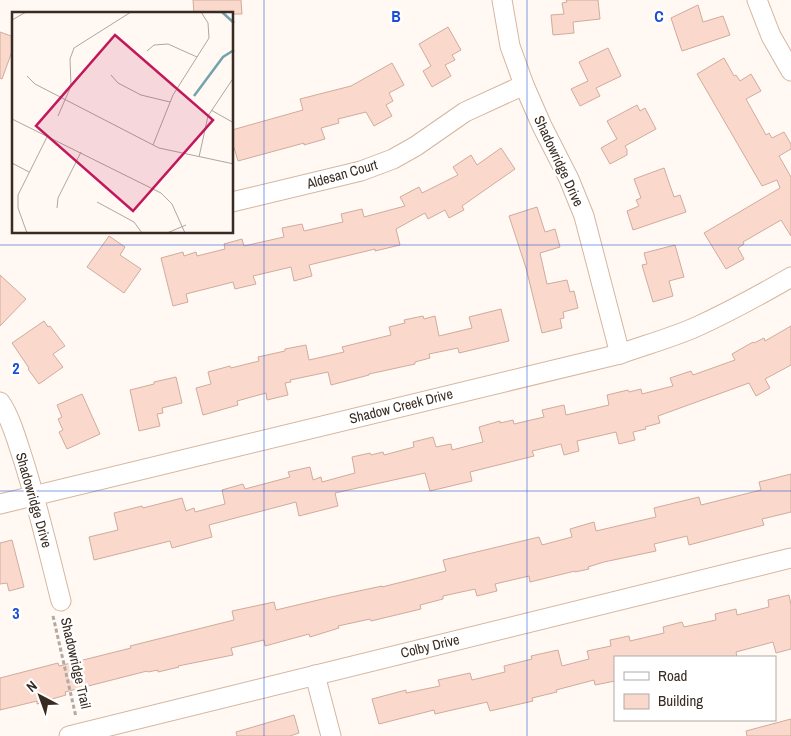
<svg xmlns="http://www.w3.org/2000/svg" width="791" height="736" font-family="'Archivo Narrow',sans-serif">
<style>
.building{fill:#fad9cc;stroke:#d0ab9c}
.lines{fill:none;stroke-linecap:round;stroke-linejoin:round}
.minor-casing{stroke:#d5b69f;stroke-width:21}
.path{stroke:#b2a9a3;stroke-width:3;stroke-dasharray:4 2.5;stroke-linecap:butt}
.minor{stroke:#fff;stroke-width:19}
.grid{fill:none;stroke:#1d4ed8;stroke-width:1;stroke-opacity:0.55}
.labels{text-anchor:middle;stroke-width:5;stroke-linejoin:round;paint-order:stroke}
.street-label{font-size:14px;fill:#382b22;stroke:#fff}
.inset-river{fill:none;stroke:#74a2ad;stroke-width:2.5}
.inset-road{fill:none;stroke:#afa69f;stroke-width:1}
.view{fill:#c2185b;fill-opacity:0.15;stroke:#c2185b;stroke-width:2.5}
.inset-edge{fill:none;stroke:#382b22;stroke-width:2.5}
.grid-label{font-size:16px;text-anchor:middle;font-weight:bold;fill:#1d4ed8;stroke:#fff;stroke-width:5;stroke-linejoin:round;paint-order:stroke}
</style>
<rect width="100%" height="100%" fill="#fff8f3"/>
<g class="building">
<polygon points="193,0 241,0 242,14 194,14"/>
<polygon points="566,0 598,0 600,19 573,22 574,33 553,35 551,15 564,14 562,3 567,2"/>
<polygon points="698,5 703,22 723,16 730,35 682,51 671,18"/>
<polygon points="448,27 461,50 452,55 455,60 445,65 451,76 432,87 423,71 431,66 419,44"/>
<polygon points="0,32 14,37 14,46 2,79 0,78"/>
<polygon points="608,48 621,76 596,88 600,96 580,106 571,89 588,81 579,62"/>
<polygon points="724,58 734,76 736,75 740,81 751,74 761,91 746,99 766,135 769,133 772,138 784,132 791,144 791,149 779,156 791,177 791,236 781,220 743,242 744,244 738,248 744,259 726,269 704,233 780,188 777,180 762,186 697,74"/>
<polygon points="392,63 404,85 389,93 393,101 386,105 392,116 374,126 366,112 338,119 339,123 321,128 325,139 304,145 304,143 238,161 232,141 232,130 303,110 300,99 351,86"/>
<polygon points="637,105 640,111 645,108 656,129 625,146 627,150 627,155 610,164 601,148 617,139 607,121"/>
<polygon points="501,148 515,169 462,206 464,210 449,218 445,210 428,219 425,213 396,229 400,245 375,251 375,249 309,265 312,276 294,281 291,267 253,276 256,284 235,289 233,282 186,294 188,302 173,306 161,258 183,252 184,256 196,252 197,256 225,249 224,244 242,239 244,246 284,237 282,228 302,224 304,231 343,222 341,214 362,209 364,217 405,206 400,197 419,187 422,193 458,175 453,167 471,155 477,165"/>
<polygon points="664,168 674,197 680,195 686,212 633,230 627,211 639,206 636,200 641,198 634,179"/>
<polygon points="537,207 545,232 555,229 560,247 540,253 547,284 567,280 570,292 574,291 578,308 563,312 564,318 560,319 562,328 542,333 526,268 509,216"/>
<polygon points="109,236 125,247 120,255 141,269 124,293 87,267"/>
<polygon points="675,245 684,277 669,281 673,296 653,302 642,265 647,264 644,253"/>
<polygon points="0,275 26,299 0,326"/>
<polygon points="501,309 509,341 459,353 458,348 429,354 430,358 415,362 415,364 369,374 369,375 331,385 328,372 290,380 291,382 285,383 288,395 267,400 266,393 237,401 238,405 203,415 196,388 211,384 208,372 230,366 231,368 259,361 258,357 285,351 285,349 306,345 309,360 344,352 342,347 391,335 389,327 405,323 404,320 423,316 424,319 435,316 439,336 472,328 469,317"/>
<polygon points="44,321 48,327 50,326 65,346 53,354 63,367 39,384 28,369 29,368 12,343"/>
<polygon points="791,326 791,365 765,379 770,388 756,396 749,383 658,416 660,423 645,427 646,429 633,432 635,440 619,444 616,432 577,441 579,451 564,455 561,444 532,451 534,456 470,472 472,481 430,491 425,473 335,493 338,506 299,516 296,502 209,525 212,537 172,548 170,541 94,560 89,537 118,530 114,513 142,506 143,508 182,498 186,511 194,508 195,512 225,504 222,490 243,484 245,489 290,477 288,472 310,467 313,480 321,477 322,482 355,473 352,457 370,453 371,455 383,452 384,455 414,447 413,442 433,437 436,447 451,444 452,450 483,442 479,427 500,421 500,423 513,420 514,424 544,417 542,410 564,405 566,415 609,405 607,395 628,390 629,392 641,389 642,394 673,386 670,378 691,371 693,375 735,360 732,354 753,342 754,343 764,338 765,341"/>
<polygon points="176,377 182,403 162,408 163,413 157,414 160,426 139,431 130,390 154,384 154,382"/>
<polygon points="82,394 100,434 67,449 59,432 63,430 58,419 62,417 57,405"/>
<polygon points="791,474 791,512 762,519 764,525 689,545 687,536 654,544 656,551 604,562 588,567 589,569 575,572 575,571 530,582 529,576 495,584 497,591 477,596 475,589 443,596 443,599 420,605 421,609 371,621 370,619 338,626 339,628 310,637 309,634 265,646 264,640 231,648 233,655 178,666 179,667 158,672 158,670 148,672 147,671 65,692 66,695 52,699 52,700 37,704 37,701 0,710 0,678 58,663 59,666 131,648 130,646 234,620 232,611 274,602 276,610 331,597 382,586 382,587 446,571 443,560 539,537 542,545 572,537 570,529 594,522 596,531 656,517 654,508 699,497 701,505 761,490 759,482"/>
<polygon points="12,540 24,587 9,591 7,583 0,584 0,543"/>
<polygon points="789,595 791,605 791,649 776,653 773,642 736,652 737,657 615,657 615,681 595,685 594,680 556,690 557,692 532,698 533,701 490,711 487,702 435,714 434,710 379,724 372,699 406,690 406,693 440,686 438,680 470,673 472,680 505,672 504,666 532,659 531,656 558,650 562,666 589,659 587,651 611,646 610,640 629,636 630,641 664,633 663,627 682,622 684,627 716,620 715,614 736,609 737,615 769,607 768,600"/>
<polygon points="294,715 299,733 290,736 237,736 236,732"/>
<polygon points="791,719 791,736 747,736 746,731"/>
</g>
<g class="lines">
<defs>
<g id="minor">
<polyline points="502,0 510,46 524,85 542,126 569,179 584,216 620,354"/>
<polyline points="757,0 771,36 791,71"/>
<polyline points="232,202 361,171 393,159 416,146 465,112 524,85"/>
<path d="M0 402C11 418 17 441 23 459 38 506 49 554 61 601"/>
<path d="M0 504 620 354C645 345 671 338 696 327 729 312 760 295 791 277"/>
<polyline points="315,675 331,736"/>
<polyline points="69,736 791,558"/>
</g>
</defs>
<use href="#minor" class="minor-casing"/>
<polyline class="path" points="53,616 76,717"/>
<use href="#minor" class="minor"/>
</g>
<path class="grid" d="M264 0V736M527 0V736M0 245H791M0 491H791"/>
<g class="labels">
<g class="street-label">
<text transform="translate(559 161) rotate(65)" y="5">Shadowridge Drive</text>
<text transform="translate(342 174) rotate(-16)" y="5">Aldesan Court</text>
<text transform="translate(401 406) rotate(-14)" y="5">Shadow Creek Drive</text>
<text transform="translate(34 500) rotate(74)" y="5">Shadowridge Drive</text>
<text transform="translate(430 646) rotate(-14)" y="5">Colby Drive</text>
<text transform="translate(76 663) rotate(77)" y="5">Shadowridge Trail</text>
</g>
</g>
<g transform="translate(12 12)">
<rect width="221" height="221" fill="#fff8f3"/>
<path class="inset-river" d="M210 0 222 11M182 84 211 45 222 38"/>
<path class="inset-road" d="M0 8 14 0M135 39 142 33 156 32 185 45M99 63 106 71 129 83 158 90M15 64 23 72 147 136 222 152M199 98 222 111M46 104 59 74 58 47 62 36 119 0M0 107 149 181 160 192 173 221M141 133 161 83 197 26 196 11 189 0M187 145 196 104 222 65M0 151 17 160M85 190 122 210 130 221M45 196 46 186 69 140M15 221 6 196V183L36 123M155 221 174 213"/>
<path class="view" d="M103 23 201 108 121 199 24 114Z"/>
<rect width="221" height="221" class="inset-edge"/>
</g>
<g class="grid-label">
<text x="396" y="22">B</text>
<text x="659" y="22">C</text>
<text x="16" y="374">2</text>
<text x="16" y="619">3</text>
</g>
<rect x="614" y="656" width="162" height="65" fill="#ffffff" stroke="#afaaa7"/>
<rect x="624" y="672" width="25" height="8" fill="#ffffff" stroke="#afaaa7"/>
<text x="658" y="681" font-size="15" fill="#382b22">Road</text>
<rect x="624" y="694" width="25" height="15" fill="#fad9cc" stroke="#afaaa7"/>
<text x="658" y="706" font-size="15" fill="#382b22">Building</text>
<g transform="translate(40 696) rotate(319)" stroke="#ffffff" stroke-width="4" paint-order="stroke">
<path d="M0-4L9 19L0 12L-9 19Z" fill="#382b22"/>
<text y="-8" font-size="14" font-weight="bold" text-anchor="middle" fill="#382b22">N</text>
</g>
</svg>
